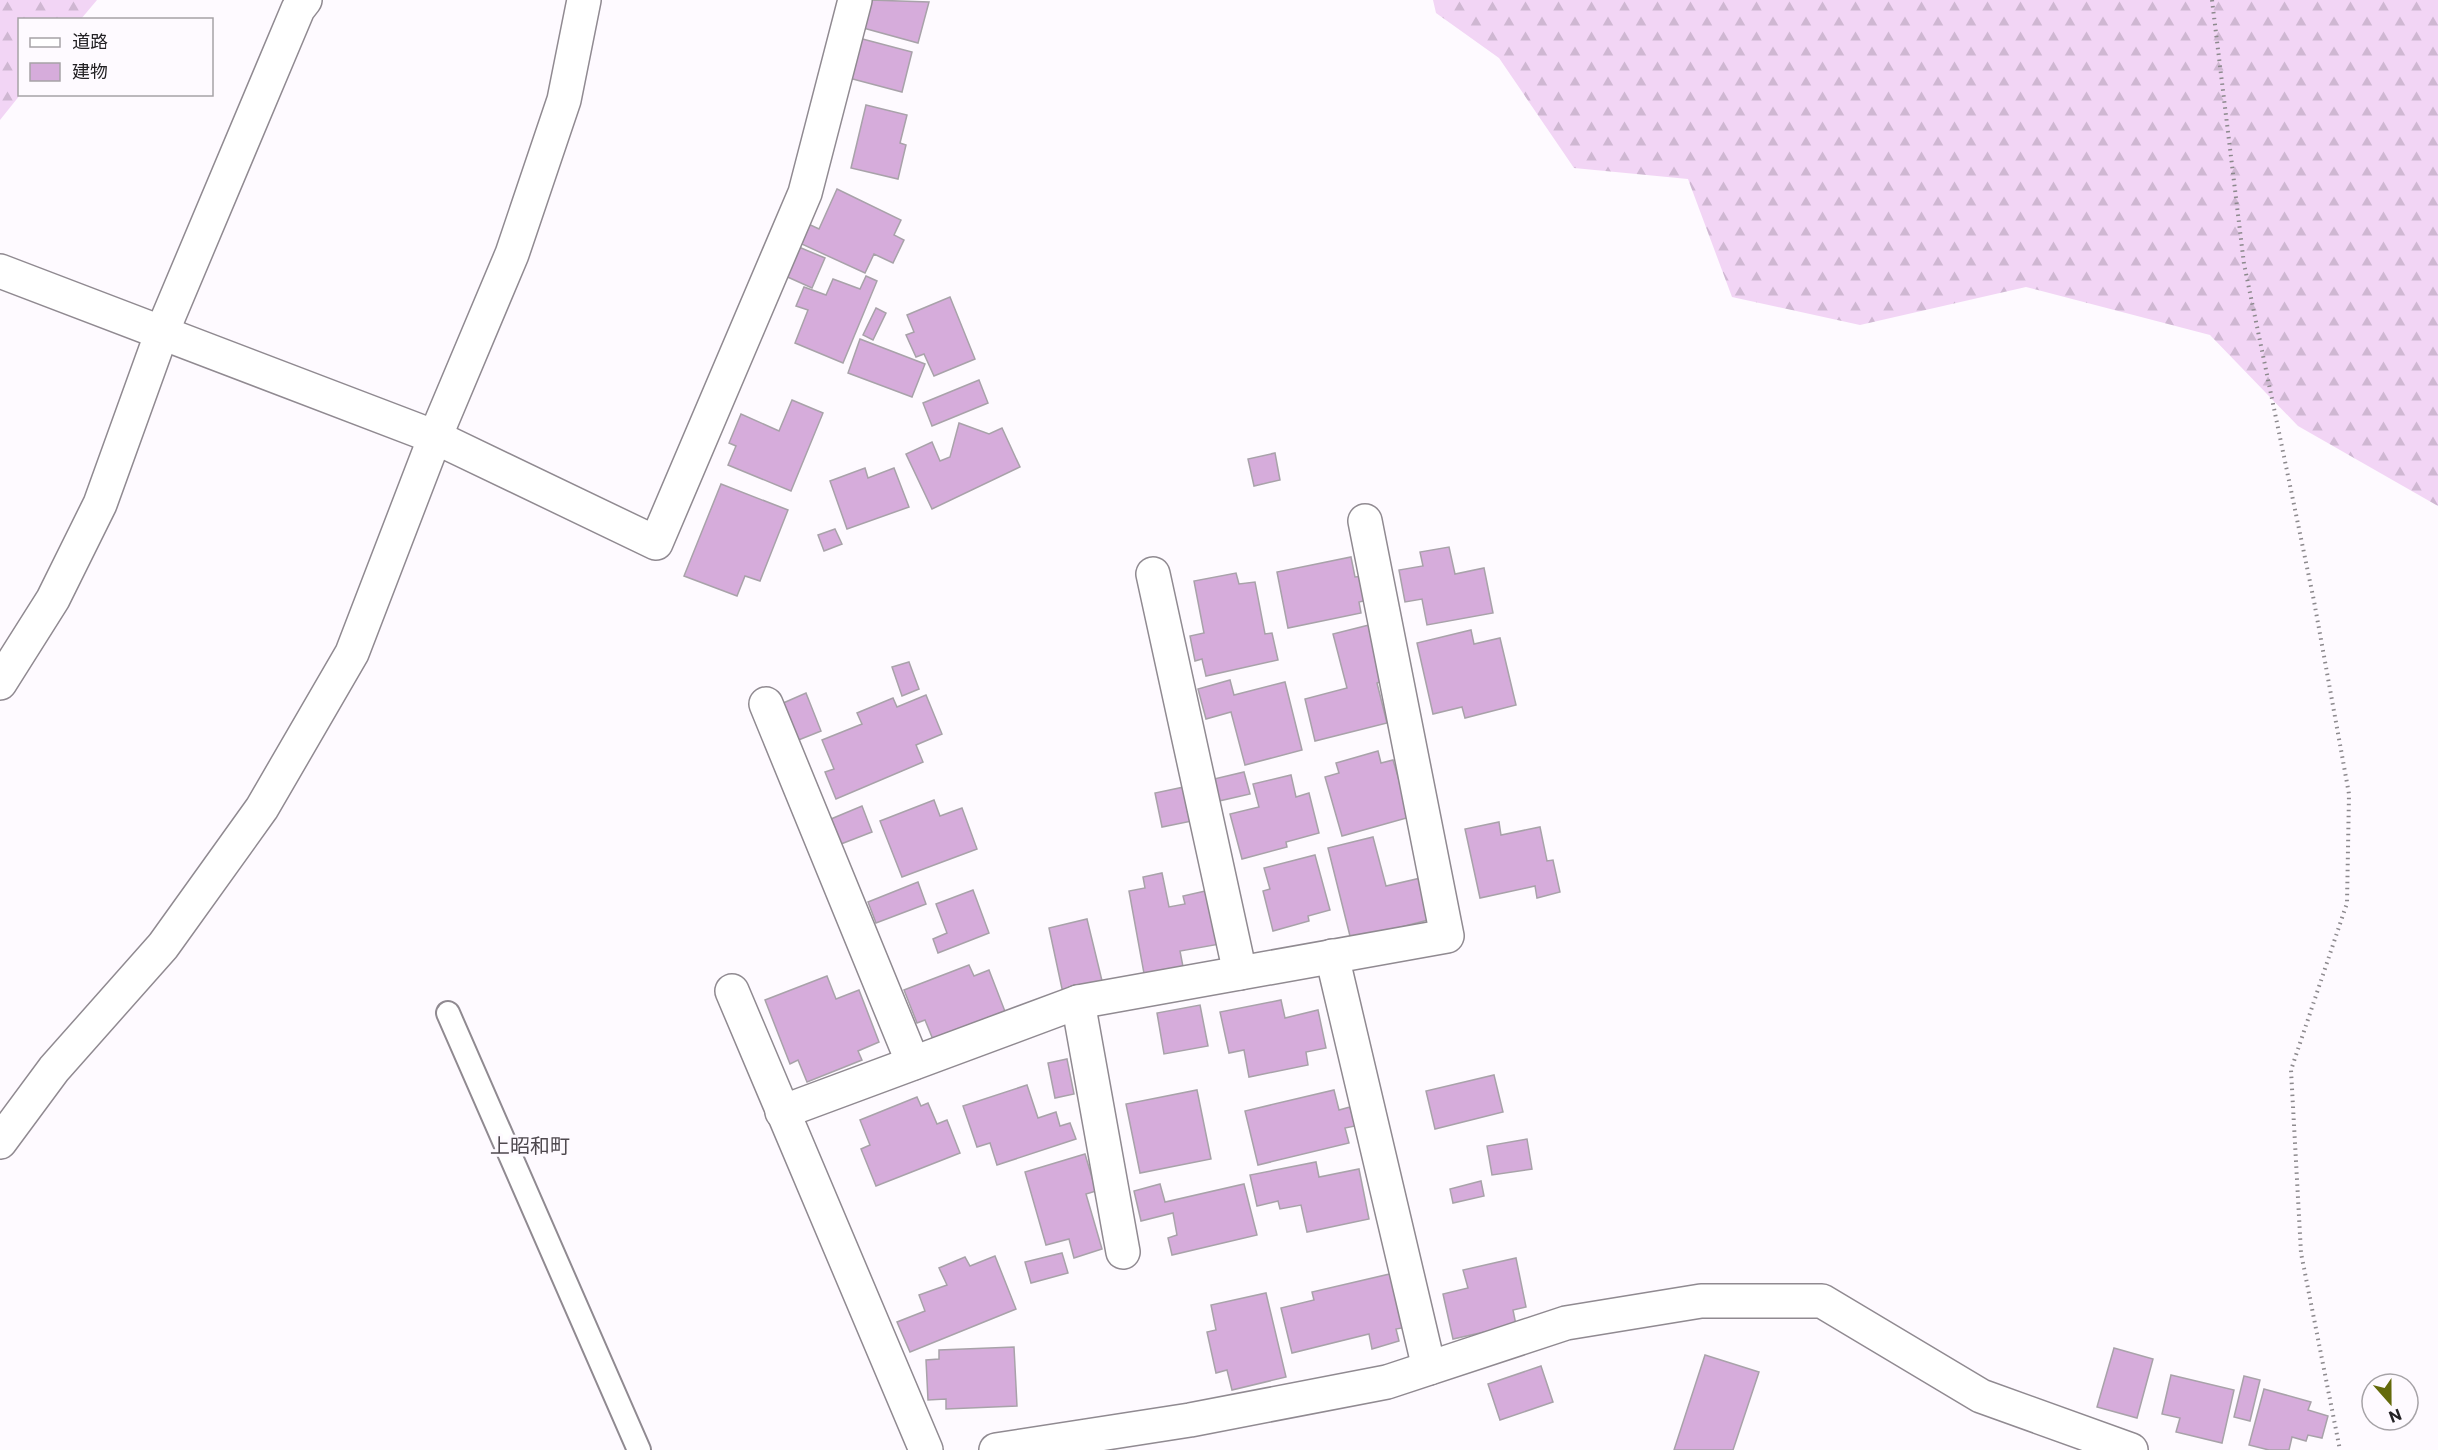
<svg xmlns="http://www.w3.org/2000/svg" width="2438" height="1450" font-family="Commissioner,'Noto Sans JP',sans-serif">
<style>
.forest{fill:url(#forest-firs)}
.building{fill:#d6acdb;stroke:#a8a2a9;stroke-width:1.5}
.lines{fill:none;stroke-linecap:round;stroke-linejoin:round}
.lane-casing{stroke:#908a91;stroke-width:26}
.street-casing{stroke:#908a91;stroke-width:36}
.secondary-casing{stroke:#908a91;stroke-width:36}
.path{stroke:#8c898d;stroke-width:4;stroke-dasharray:1.5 4.5;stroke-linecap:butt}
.lane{stroke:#fff;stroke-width:22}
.street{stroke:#fff;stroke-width:33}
.secondary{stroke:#fff;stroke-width:33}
.labels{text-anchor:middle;stroke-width:6;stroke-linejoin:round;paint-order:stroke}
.neighbourhood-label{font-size:20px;fill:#4f494f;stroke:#fefaff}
</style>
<defs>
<pattern id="forest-firs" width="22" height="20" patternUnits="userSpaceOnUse" patternTransform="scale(1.5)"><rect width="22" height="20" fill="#f2d5f5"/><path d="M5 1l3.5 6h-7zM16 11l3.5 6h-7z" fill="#cfb7d2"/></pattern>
</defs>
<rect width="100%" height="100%" fill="#fefaff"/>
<g class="forest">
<polygon points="0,0 97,0 81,19 20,20 20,95 0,120"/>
<polygon points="1433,0 2438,0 2438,506 2298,426 2210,335 2026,287 1860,325 1732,297 1688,179 1574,168 1499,58 1436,13"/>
</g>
<g class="building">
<polygon points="870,0 929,2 918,43 856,26"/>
<polygon points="855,37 912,52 902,92 845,77"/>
<polygon points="866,105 907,115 900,143 906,145 898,179 851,168"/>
<polygon points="837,189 901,220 894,235 904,240 893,263 874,254 865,273 793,240 802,221 819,229"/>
<polygon points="794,245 825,258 812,288 781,274"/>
<polygon points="866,276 877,281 843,363 795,343 808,310 796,306 804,287 826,295 833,279 860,289"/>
<polygon points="950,297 975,359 934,376 924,354 916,357 906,335 914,332 907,315"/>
<polygon points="876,308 886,313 873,340 863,335"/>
<polygon points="860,339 925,364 912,397 848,373"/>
<polygon points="979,380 988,403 932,426 923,403"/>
<polygon points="792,400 823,413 791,491 728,465 736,446 729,443 741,414 779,431"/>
<polygon points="959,423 989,434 1002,428 1020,467 932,509 906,454 932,442 940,461 950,457"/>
<polygon points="1275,453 1280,480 1254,486 1248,459"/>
<polygon points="865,468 868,478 894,468 909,507 847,529 830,481"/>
<polygon points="721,484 788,510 760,581 745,576 737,596 684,576"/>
<polygon points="835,529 842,544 824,551 818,535"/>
<polygon points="1449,547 1455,574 1484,568 1493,613 1427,625 1422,599 1405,602 1399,570 1423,566 1420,552"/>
<polygon points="1351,557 1355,577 1364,576 1368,600 1359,602 1361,613 1288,628 1277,572"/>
<polygon points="1236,573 1239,584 1255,582 1265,634 1272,633 1278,660 1206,676 1202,659 1195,661 1190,636 1204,633 1194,581"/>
<polygon points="1373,624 1387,680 1377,683 1387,723 1315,741 1305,699 1347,688 1333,634"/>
<polygon points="1471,630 1474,644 1500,638 1516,705 1465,718 1462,707 1433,714 1417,643"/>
<polygon points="909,662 919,689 902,696 892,667"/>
<polygon points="1230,680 1234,695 1285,682 1302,750 1245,765 1231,712 1206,719 1198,689"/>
<polygon points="806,693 821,731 796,741 781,704"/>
<polygon points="926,695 942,734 916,745 923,762 836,799 825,772 834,769 822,740 862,724 857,713 893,698 897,707"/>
<polygon points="1378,751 1381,763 1393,760 1410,817 1342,836 1325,777 1339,773 1336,763"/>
<polygon points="1244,772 1250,794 1219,801 1214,779"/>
<polygon points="1291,775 1296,797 1309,793 1319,833 1286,842 1287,847 1242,859 1230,814 1259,807 1253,784"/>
<polygon points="1184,787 1192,821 1162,827 1155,793"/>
<polygon points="934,800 940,816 962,808 977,849 902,877 880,821"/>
<polygon points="862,806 872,832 841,844 831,819"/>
<polygon points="1499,822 1501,835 1540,827 1547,861 1553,860 1560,892 1537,898 1535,886 1480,898 1465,829"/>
<polygon points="1373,837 1386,886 1425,877 1436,918 1351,940 1328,848"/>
<polygon points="1315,855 1330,910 1308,916 1309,921 1273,931 1263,891 1270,889 1264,868"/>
<polygon points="1162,873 1169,907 1185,904 1183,896 1210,890 1220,944 1180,951 1184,972 1145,979 1129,891 1145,888 1143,877"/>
<polygon points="918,882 926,904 876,923 868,902"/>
<polygon points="973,890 989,933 938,953 933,939 947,933 936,904"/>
<polygon points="1087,919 1104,989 1064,998 1049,928"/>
<polygon points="969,965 974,976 989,970 1006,1014 934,1042 925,1020 917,1023 904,990"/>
<polygon points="827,976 836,999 859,990 879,1042 858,1051 862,1060 807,1082 798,1060 790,1064 765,1000"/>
<polygon points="1281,1000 1285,1018 1318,1010 1326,1048 1306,1052 1308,1065 1249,1077 1244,1050 1229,1053 1220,1012"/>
<polygon points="1200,1005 1208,1046 1164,1054 1157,1013"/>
<polygon points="1067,1059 1074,1094 1055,1098 1048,1063"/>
<polygon points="1494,1075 1503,1112 1435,1129 1426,1091"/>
<polygon points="1027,1085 1038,1118 1056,1112 1060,1126 1070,1123 1076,1139 997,1165 990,1143 977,1147 963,1106"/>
<polygon points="1197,1090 1211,1159 1140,1173 1126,1104"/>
<polygon points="1334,1090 1339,1110 1350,1107 1355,1126 1345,1128 1349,1143 1258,1165 1245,1111"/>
<polygon points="917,1097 921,1106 928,1103 937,1124 947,1120 960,1153 876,1186 861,1149 870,1145 860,1120"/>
<polygon points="1527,1139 1532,1169 1492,1175 1487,1146"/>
<polygon points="1085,1154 1096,1191 1086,1194 1102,1249 1074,1258 1069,1239 1046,1245 1025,1172"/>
<polygon points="1316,1162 1319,1177 1359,1169 1369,1219 1307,1232 1301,1205 1280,1209 1278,1201 1257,1206 1250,1175"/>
<polygon points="1481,1181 1484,1196 1453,1203 1450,1189"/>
<polygon points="1160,1184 1165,1202 1244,1184 1257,1235 1172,1255 1168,1238 1177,1235 1173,1213 1141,1221 1134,1191"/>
<polygon points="1062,1253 1068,1273 1031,1283 1025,1262"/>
<polygon points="995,1256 1016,1309 910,1352 897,1322 925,1311 919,1295 947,1285 939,1268 965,1257 970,1266"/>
<polygon points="1516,1258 1526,1307 1513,1310 1516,1325 1453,1339 1443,1294 1468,1288 1463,1270"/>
<polygon points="1394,1273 1407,1327 1396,1329 1399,1341 1372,1349 1369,1334 1292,1353 1281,1308 1314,1300 1312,1292"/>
<polygon points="1266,1293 1286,1377 1232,1390 1227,1370 1216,1373 1207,1332 1216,1330 1211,1305"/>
<polygon points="1014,1347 1017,1406 946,1409 946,1399 928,1400 926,1360 939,1359 939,1350"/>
<polygon points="2114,1348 2153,1359 2137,1418 2097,1407"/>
<polygon points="1705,1355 1759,1372 1733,1450 1674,1450"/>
<polygon points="1541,1366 1553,1402 1500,1420 1488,1384"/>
<polygon points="2171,1375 2234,1390 2222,1443 2176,1432 2180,1418 2162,1414"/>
<polygon points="2244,1376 2260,1380 2250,1421 2234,1417"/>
<polygon points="2264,1389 2311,1402 2308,1410 2328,1416 2322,1438 2308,1435 2306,1441 2292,1437 2289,1450 2269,1450 2249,1445"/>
</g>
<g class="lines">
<defs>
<polyline id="lane" points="448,1013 639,1450"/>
<g id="street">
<polyline points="0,271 435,437 656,543 805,193 855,0"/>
<polyline points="1153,574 1240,973"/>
<polyline points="0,683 53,599 100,504 162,332 298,9 305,0"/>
<polyline points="766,704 913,1063"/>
<polyline points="1332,956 1429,1368"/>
<polyline points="732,991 926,1450"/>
<polyline points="1078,1002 1123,1252"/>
<polyline points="782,1112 1078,1002 1447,936 1365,521"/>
<polyline points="996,1450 1190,1420 1387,1382 1566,1323 1701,1301 1822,1301 1981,1396 2131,1450"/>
</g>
<polyline id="secondary" points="0,1142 54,1069 163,946 262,808 352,653 435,437 512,254 564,100 584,0"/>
</defs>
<use href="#lane" class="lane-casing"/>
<use href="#street" class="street-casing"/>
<use href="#secondary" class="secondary-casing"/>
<polyline class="path" points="2212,0 2244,264 2314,601 2349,794 2347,903 2291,1070 2301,1253 2340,1450"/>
<use href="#lane" class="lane"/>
<use href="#street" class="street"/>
<use href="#secondary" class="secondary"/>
</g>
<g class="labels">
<g class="neighbourhood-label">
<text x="530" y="1153">上昭和町</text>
</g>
</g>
<rect x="18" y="18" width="195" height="78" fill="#fefaff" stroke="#a6a3a7" stroke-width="1.5"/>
<rect x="30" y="38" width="30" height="9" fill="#ffffff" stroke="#a6a3a7" stroke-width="1.5"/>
<text x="72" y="48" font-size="18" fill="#232124">道路</text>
<rect x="30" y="63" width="30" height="18" fill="#d6acdb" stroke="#a6a3a7" stroke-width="1.5"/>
<text x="72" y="78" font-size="18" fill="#232124">建物</text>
<g transform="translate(2390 1402) rotate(159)"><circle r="28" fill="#fefaff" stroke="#a6a3a7" stroke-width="1.5"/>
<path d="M0-4.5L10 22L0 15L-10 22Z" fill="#646a0b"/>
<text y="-9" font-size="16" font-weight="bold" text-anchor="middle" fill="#232124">N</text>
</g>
</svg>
